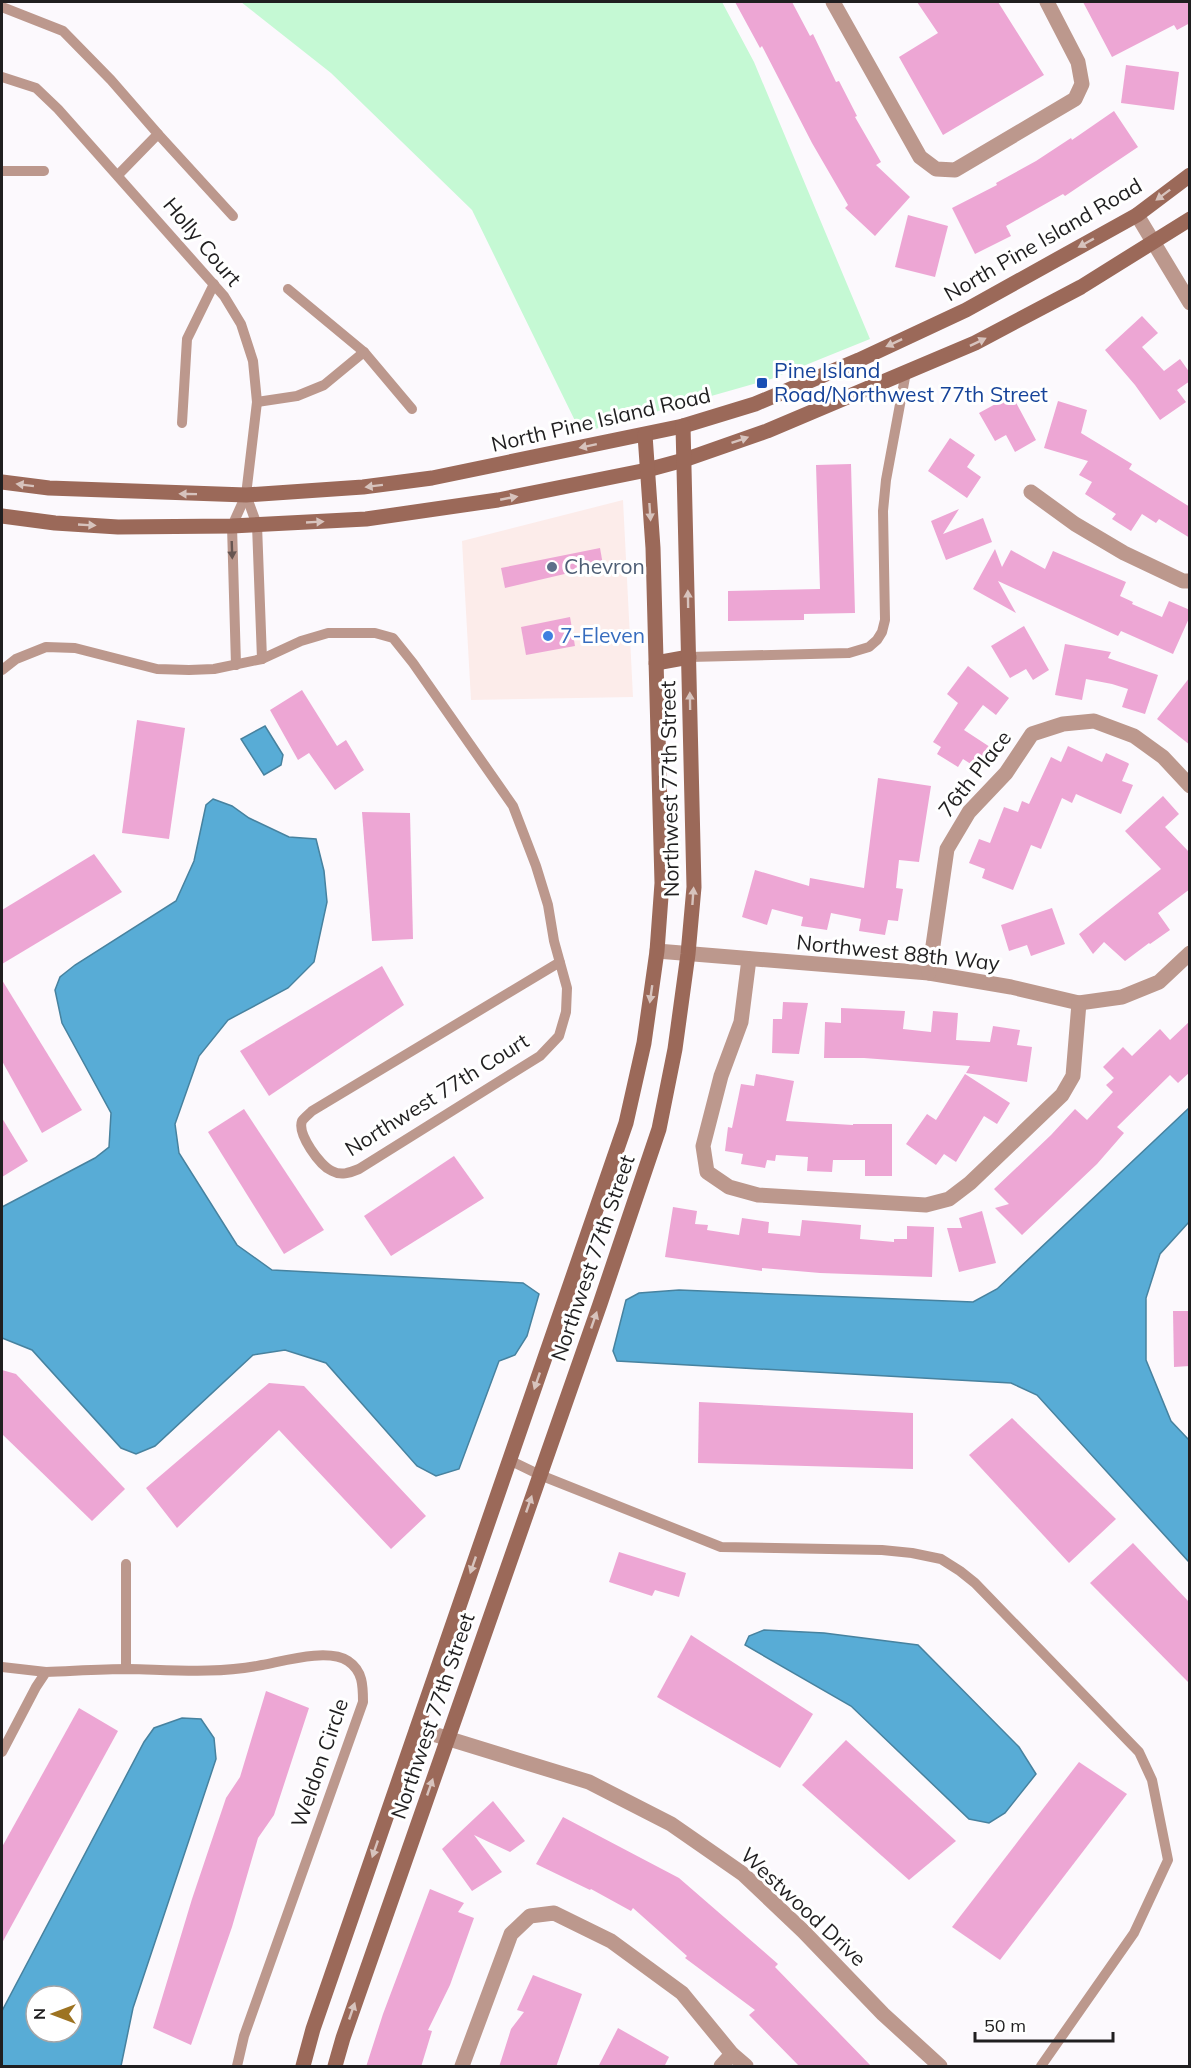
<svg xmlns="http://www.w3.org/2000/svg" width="1191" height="2068" font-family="Mulish,sans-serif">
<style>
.commercial{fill:#fcecea}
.green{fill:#c5f9d4}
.water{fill:#58acd6;stroke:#47829f;stroke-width:1.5;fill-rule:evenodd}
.building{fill:#eda6d4}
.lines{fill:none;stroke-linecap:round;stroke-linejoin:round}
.lane{stroke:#bc988d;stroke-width:10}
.street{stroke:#bc988d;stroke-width:15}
.secondary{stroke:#9b6959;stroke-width:15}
.oneway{fill:#d7c3bd}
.oneway2{fill:#665551}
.transit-dot{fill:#1a4fb4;stroke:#fff;stroke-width:2}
.service-dot{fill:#5c6f8a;stroke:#fff;stroke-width:2}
.shop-dot{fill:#3f7fe0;stroke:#fff;stroke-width:2}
.labels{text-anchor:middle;stroke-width:6;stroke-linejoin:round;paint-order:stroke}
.street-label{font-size:21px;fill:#201f20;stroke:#fff}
.transit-label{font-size:21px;fill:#164399;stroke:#fff;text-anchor:start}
.service-label{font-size:21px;fill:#4e5e75;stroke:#fff;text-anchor:start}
.shop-label{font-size:21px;fill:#366cbe;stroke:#fff;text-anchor:start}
</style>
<rect width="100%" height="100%" fill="#fcf9fd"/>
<polygon class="commercial" points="623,500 633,697 471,700 462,541"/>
<polygon class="green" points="241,2 722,2 754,62 870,339 771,379 581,433 472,210 331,73"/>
<g class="water">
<polygon points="265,726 283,755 281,765 264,775 241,739"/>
<polygon points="213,799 232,806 249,818 289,837 316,839 324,871 327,902 314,962 288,988 228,1020 199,1056 175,1124 179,1153 237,1245 272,1270 523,1283 539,1294 527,1336 515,1355 499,1361 459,1469 436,1476 417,1466 326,1363 285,1350 253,1355 155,1446 136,1454 121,1448 32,1350 2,1338 2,1207 95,1158 109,1147 111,1113 62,1023 55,990 60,977 75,965 176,901 194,861 206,805"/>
<polygon points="1189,1108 1189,1222 1160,1254 1146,1298 1146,1360 1171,1421 1189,1440 1189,1562 1037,1395 1011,1383 617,1361 613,1351 626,1300 639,1293 679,1290 973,1302 997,1289"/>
<polygon points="764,1630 824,1633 918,1645 1019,1747 1036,1774 1005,1813 989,1823 969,1819 851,1706 745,1645 749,1636"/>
<path d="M182 1718 201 1719 214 1738 216 1759 133 2008 121 2066H2V2011L144 1742 154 1728ZM36 1996H72V2032H36Z"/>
</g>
<g class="building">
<polygon points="735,2 792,2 810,36 813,34 836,82 839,81 857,116 855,117 881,162 876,165 910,197 875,236 845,208 848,205 812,143 762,46 760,48"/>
<polygon points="917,2 998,2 1044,75 943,135 899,57 938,33"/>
<polygon points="1083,2 1190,2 1190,23 1177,30 1174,25 1112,57"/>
<polygon points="1126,65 1179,72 1174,110 1121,103"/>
<polygon points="1114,111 1138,147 1065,196 1063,194 1006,226 1011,236 975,254 952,208 997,185 996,183 1036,161 1071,138 1072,140"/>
<polygon points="908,215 948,226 935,277 895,267"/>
<polygon points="1142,316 1158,333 1142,347 1164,371 1180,359 1190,373 1190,381 1177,390 1186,402 1160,420 1135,385 1105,350"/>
<polygon points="1012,395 1036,440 1015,452 1006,435 995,441 979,413"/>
<polygon points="1058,401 1087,410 1081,433 1132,464 1129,469 1190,507 1190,538 1159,519 1156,523 1142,514 1131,531 1112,519 1116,514 1085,494 1092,482 1079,475 1088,461 1044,448"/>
<polygon points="950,438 975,455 967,467 981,477 967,498 928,471"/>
<polygon points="851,464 855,613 804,614 804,620 728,621 728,591 820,589 816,465"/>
<polygon points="959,509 943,534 983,518 992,542 946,560 931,521"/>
<polygon points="600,548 603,565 505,588 501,568"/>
<polygon points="995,549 1002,567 1011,550 1045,569 1053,551 1126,582 1120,596 1133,602 1132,604 1162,617 1169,601 1190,610 1190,616 1173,654 1121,631 1118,636 998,581 1016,613 973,589"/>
<polygon points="570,617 575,646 526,655 521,627"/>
<polygon points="1024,626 1049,670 1033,680 1026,669 1010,678 991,646"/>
<polygon points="1065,644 1111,652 1108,658 1158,675 1145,714 1122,707 1128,689 1112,684 1086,679 1082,700 1055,695"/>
<polygon points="968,666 1009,698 996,715 983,705 964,730 990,747 977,768 963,759 958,767 937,754 941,747 933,742 958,703 947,694"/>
<polygon points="1190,677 1190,745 1157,719"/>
<polygon points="302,690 337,746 346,740 364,770 335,790 309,753 298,760 270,710"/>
<polygon points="137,720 185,728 169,839 122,833"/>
<polygon points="1068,746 1102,762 1106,753 1128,763 1129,764 1122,781 1133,785 1121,814 1076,794 1072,803 1062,798 1041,849 1031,845 1013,890 982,878 985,869 969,863 979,839 990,843 1004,807 1018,812 1022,801 1029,804 1051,757 1061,762"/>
<polygon points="878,778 931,786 919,862 899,860 896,888 903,889 898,921 888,920 885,935 859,931 861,919 831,913 827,930 801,926 803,917 772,909 767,925 742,917 755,870 809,886 810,878 864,888"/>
<polygon points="1163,796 1179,814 1165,827 1190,853 1190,889 1158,913 1170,930 1150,944 1149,943 1125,961 1104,942 1093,954 1079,934 1161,869 1125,831"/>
<polygon points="362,812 410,813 413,939 372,941"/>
<polygon points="94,854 122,892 2,964 2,910"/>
<polygon points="1052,908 1065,944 1031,956 1027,945 1009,951 1001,925"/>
<polygon points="382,966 404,1005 269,1096 240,1051"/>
<polygon points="2,980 82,1110 42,1133 2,1061"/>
<polygon points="783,1002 808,1003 799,1054 772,1053 773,1019 782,1019"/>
<polygon points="841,1008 905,1011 903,1029 931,1032 933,1011 958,1013 956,1040 990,1042 993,1026 1020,1030 1017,1045 1032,1047 1027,1082 966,1073 970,1066 864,1058 824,1058 825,1022 841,1023"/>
<polygon points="1190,1021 1190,1072 1178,1083 1170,1075 1117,1127 1124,1133 1097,1164 1022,1235 995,1208 1009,1204 994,1189 1051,1135 1075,1109 1087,1120 1113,1092 1106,1085 1114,1078 1103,1067 1123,1047 1132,1056 1160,1029 1170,1040"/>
<polygon points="756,1074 794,1081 786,1121 853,1125 853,1124 892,1124 892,1176 865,1176 865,1160 833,1160 832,1172 807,1171 808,1157 776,1155 775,1161 767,1160 765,1168 741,1164 743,1154 725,1151 728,1127 732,1128 741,1084 754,1086"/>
<polygon points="965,1074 1010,1103 997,1124 984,1116 956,1162 944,1154 936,1165 906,1144 927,1114 936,1120"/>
<polygon points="244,1109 324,1230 284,1254 208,1132"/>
<polygon points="2,1118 28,1161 2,1177"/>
<polygon points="454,1156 484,1198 391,1256 364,1216"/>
<polygon points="673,1207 697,1211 695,1224 708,1225 707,1230 739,1235 742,1218 769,1222 768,1233 800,1236 802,1220 861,1225 860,1239 894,1242 894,1239 907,1239 907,1226 934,1227 932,1277 820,1273 762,1268 762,1271 665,1257"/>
<polygon points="982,1211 996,1263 959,1272 947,1228 962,1228 959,1218"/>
<polygon points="1173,1311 1190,1311 1190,1366 1174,1367"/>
<polygon points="2,1370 16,1374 125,1489 92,1521 2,1434"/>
<polygon points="269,1383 304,1386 426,1516 391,1549 279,1430 177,1528 146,1488"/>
<polygon points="699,1402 913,1413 913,1469 698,1463"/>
<polygon points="1012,1418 1116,1519 1069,1563 969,1455"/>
<polygon points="1133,1543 1190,1603 1190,1684 1090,1583"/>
<polygon points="619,1552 686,1573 679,1597 655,1590 652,1596 609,1582"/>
<polygon points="691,1635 813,1714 780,1768 657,1697"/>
<polygon points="266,1691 309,1708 274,1815 258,1838 232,1927 191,2045 153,2028 192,1899 226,1798 240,1777"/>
<polygon points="79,1708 118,1731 2,1943 2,1847"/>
<polygon points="846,1740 956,1841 909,1880 802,1785"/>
<polygon points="1079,1762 1127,1794 1000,1960 952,1927"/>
<polygon points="493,1801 525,1841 510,1852 474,1835 502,1872 472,1891 442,1849"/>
<polygon points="563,1817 679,1878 778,1964 775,1967 872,2067 800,2067 749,2015 755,2010 685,1958 687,1956 633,1908 631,1911 591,1889 590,1890 536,1864"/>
<polygon points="430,1889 464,1903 458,1912 474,1918 450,1985 428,2030 432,2031 421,2067 366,2067 383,2014"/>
<polygon points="533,1975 582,1994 556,2067 499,2067 511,2029 524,2012 517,2010"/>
<polygon points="618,2028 669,2057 664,2067 598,2067"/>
</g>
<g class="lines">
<g class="lane">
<polyline points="2,7 63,31 111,80 158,134 118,175"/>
<polyline points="2,77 36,88 58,109 224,296 241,324 253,361 257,402 246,495 232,526 236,665"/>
<polyline points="158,134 233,216"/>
<polyline points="2,171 44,171"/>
<polyline points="364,352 412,409"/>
<polyline points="257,402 297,396 324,385 364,352 288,289"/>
<polyline points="182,423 187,339 214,284"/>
<polyline points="246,495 257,525 262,659"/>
<polyline points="689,657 849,653 869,647 877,640 882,632 885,620 883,511 886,480 906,372"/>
<path d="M2 670 16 659 46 647 75 648 157 669 189 670 214 669 262 659 301 641 328 633H375L393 638 413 663 513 806 536 866 548 905 554 941 567 988 566 1012 559 1036 540 1056 359 1169C349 1173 341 1176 332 1171 320 1166 297 1134 302 1121 304 1118 309 1114 312 1111L560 962"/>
<polyline points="509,1460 540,1475 721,1547 882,1550 912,1553 941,1559 960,1571 975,1583 1139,1752 1152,1780 1168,1860 1134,1933 1041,2066"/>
<polyline points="126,1564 126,1669"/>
<polyline points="2,1667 46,1672"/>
<path d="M2 1752 36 1687 46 1672C74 1671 101 1669 129 1669 173 1670 218 1674 262 1665 284 1661 328 1648 348 1661 363 1671 363 1686 363 1702L244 2036 237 2066"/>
</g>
<g class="street">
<polyline points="833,2 920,157 936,169 955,170 1075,99 1082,84 1078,62 1047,2"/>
<polyline points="1137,215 1190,303"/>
<polyline points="1031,492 1075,524 1124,553 1183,581 1190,581"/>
<polyline points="657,951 929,973 1011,987 1079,1003 1122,997 1159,982 1190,953"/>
<polyline points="749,959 741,1022 721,1076 703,1146 707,1172 729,1187 758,1195 926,1205 949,1199 970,1183 1062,1095 1073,1076 1079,1003"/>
<polyline points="929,973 947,849 969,812 1006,773 1032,734 1063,724 1094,721 1134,736 1163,757 1190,786"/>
<polyline points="417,1729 589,1782 671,1824 743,1874 803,1931 883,2014 940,2066"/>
<polyline points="462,2066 511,1934 530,1916 554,1913 611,1941 682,1993 732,2054 746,2066"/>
<polyline points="721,2066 732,2054"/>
</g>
<g class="secondary">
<polyline points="2,482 49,488 246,495 363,487 432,478 683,426 755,404 859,360 966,310 1137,215 1190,175"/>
<polyline points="2,516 55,523 118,527 232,526 366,519 498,500 647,470 684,460 767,431 975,343 1081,287 1190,219"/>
<polyline points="656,663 689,657"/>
<polyline points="303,2066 313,2029 626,1123 644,1043 657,951 662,883 653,548 645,435"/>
<polyline points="335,2066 343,2038 600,1304 659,1129 675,1049 688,954 694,887 683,426"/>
</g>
</g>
<defs><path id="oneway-solid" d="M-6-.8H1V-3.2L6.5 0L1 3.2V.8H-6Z" transform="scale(1.5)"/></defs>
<g class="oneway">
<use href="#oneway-solid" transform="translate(1163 195) rotate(143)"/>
<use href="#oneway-solid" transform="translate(1086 243) rotate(151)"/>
<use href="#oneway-solid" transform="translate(978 342) rotate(-26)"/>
<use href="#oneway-solid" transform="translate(894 343) rotate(155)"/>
<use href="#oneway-solid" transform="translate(740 440) rotate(-19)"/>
<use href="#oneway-solid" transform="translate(588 446) rotate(168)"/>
<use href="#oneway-solid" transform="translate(25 485) rotate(-173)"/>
<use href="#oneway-solid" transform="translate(374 486) rotate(173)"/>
<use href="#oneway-solid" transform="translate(188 494) rotate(-179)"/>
<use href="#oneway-solid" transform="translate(509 498) rotate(-11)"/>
<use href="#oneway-solid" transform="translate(650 512) rotate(86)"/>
<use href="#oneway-solid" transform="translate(315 522) rotate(-3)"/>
<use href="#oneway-solid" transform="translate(87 525) rotate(3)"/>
<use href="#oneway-solid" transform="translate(688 599) rotate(-91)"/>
<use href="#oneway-solid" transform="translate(690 701) rotate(-91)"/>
<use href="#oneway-solid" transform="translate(693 896) rotate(-86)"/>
<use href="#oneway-solid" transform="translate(651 994) rotate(98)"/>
<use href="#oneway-solid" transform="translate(594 1320) rotate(-71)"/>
<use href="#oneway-solid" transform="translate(537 1381) rotate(109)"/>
<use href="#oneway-solid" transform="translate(529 1504) rotate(-71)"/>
<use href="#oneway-solid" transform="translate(473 1565) rotate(109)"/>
<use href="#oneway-solid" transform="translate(430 1787) rotate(-71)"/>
<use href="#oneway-solid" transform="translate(375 1849) rotate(109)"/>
<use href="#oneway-solid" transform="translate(352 2011) rotate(-71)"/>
</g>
<use class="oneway2" href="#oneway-solid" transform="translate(232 550) rotate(88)"/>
<rect class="transit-dot" x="756" y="377" width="12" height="12" rx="3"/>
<circle class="service-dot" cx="552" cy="567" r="6"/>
<circle class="shop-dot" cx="548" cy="636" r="6"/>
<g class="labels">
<g class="street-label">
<text transform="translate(1043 240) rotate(-30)" y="7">North Pine Island Road</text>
<text transform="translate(202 242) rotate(50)" y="7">Holly Court</text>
<text transform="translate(601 420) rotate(-13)" y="7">North Pine Island Road</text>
<text transform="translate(975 774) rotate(-52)" y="7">76th Place</text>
<text transform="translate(670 789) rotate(-91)" y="7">Northwest 77th Street</text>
<text transform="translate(898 953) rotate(6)" y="7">Northwest 88th Way</text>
<text transform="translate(437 1095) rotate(-32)" y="7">Northwest 77th Court</text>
<text transform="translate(593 1258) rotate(-71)" y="7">Northwest 77th Street</text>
<text transform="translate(433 1716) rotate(-71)" y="7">Northwest 77th Street</text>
<text transform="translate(320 1763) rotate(-71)" y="7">Weldon Circle</text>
<text transform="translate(803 1907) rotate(43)" y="7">Westwood Drive</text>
</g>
<g class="transit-label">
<text x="774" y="378">Pine Island<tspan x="774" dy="24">Road/Northwest 77th Street</tspan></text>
</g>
<g class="service-label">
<text x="564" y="574">Chevron</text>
</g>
<g class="shop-label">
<text x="560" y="643">7-Eleven</text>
</g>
</g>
<rect width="1191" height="2068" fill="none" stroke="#201f20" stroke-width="6"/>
<g transform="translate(54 2014) rotate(270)"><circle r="28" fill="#ffffff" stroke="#a6a5a6" stroke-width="1.5"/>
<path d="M0-4.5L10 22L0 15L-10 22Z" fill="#9d7321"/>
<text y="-9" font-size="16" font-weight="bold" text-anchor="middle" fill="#201f20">N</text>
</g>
<path d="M975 2032v9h138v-9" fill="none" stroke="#201f20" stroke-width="3"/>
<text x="984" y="2032" font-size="18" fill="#201f20" stroke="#ffffff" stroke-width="4.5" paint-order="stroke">50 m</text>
</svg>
